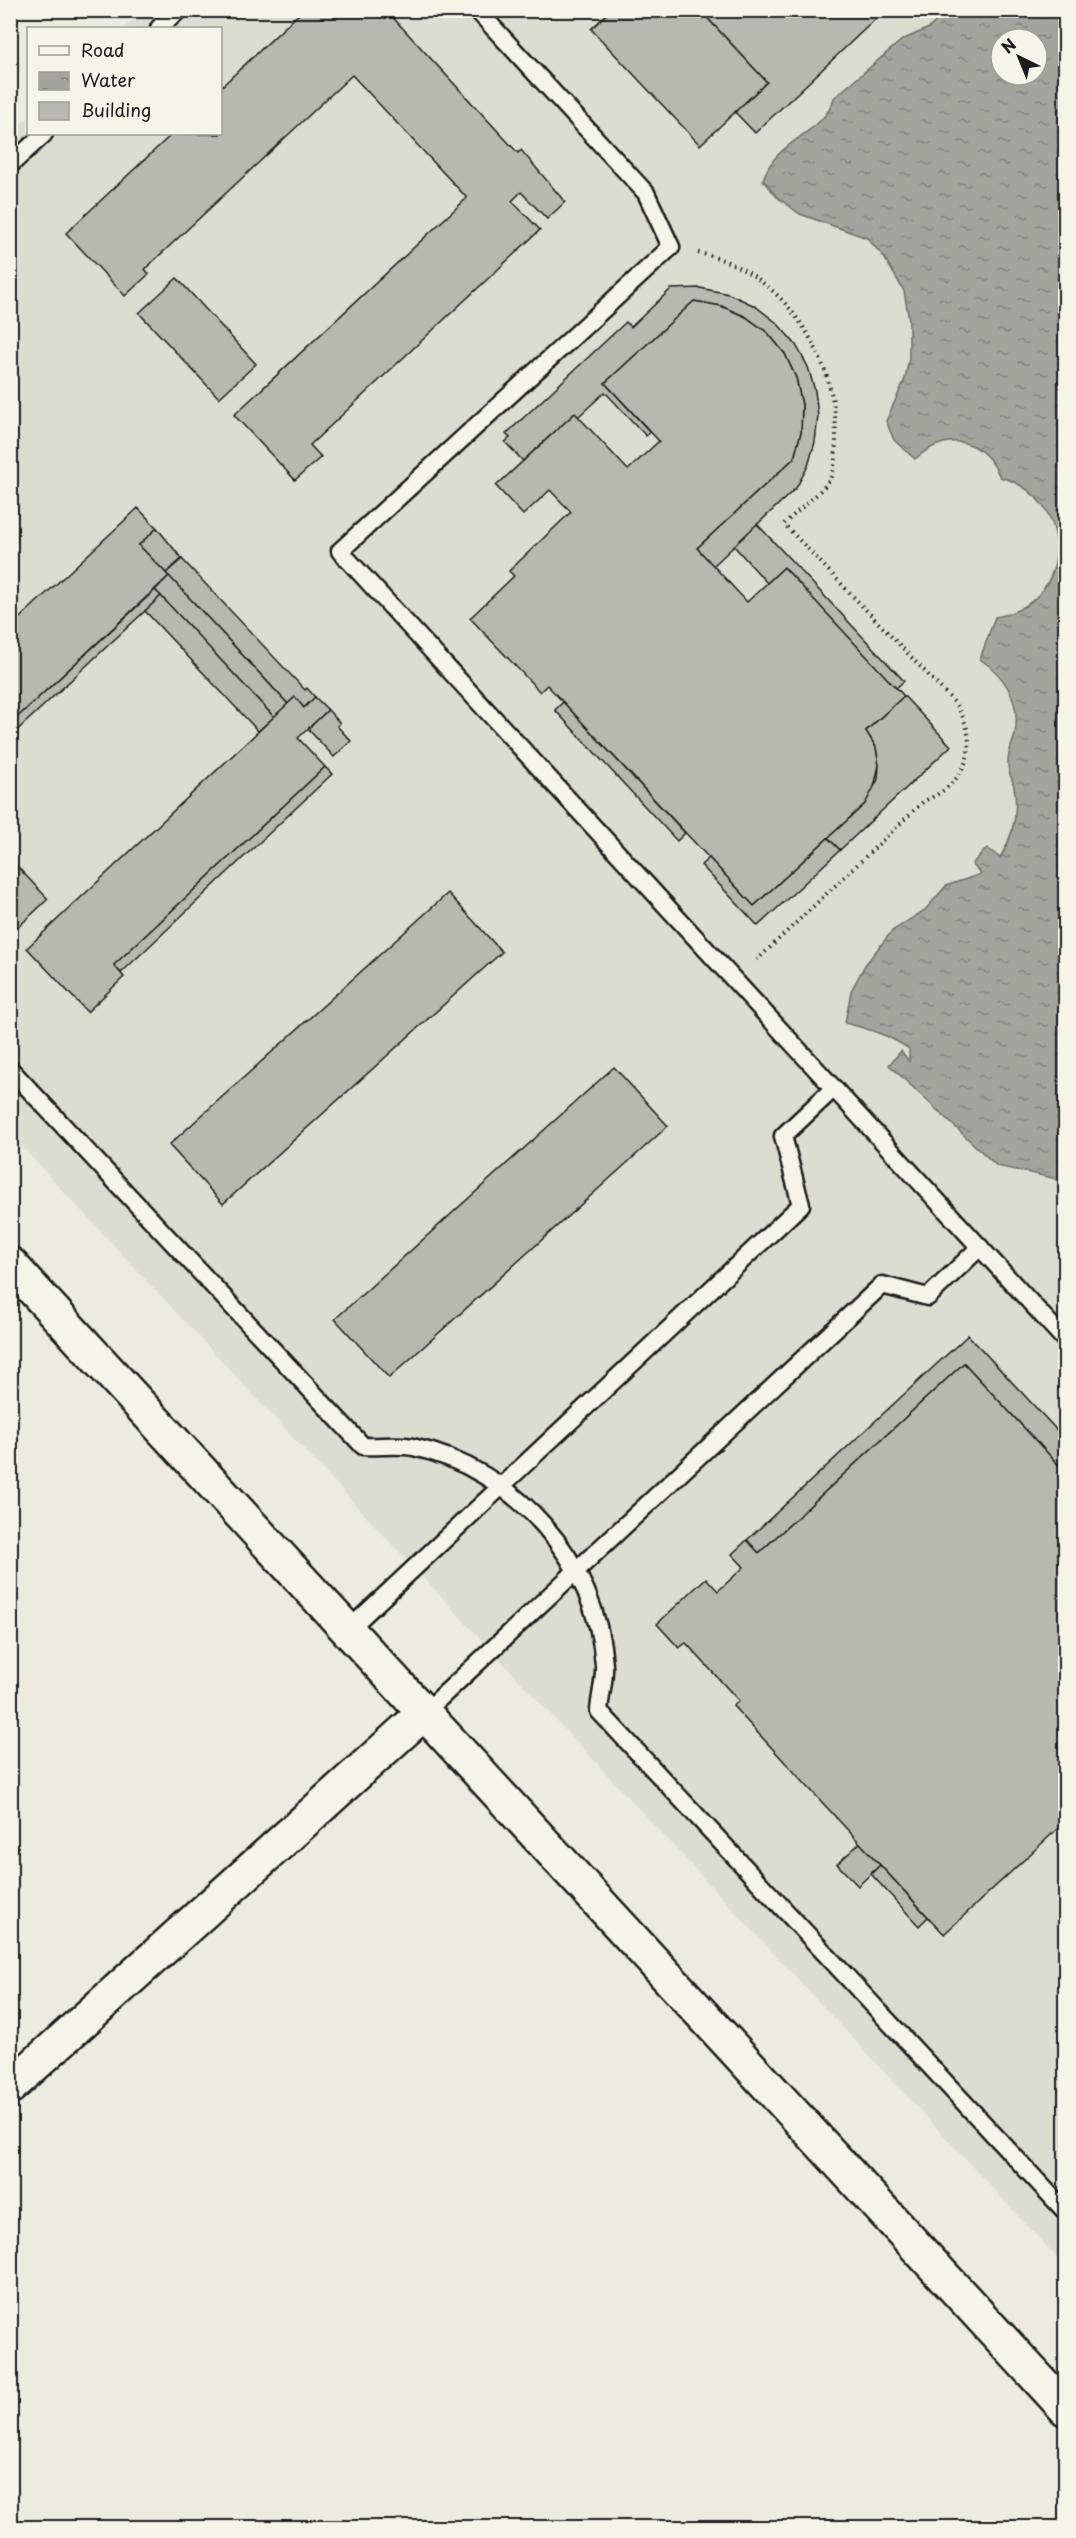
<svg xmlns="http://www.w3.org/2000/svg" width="1076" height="2538" font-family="'Playpen Sans',sans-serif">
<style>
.built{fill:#dedbd1;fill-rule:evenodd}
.water{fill:url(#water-ripples);stroke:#6f6d69;stroke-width:1.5;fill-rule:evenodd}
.building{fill:#bab7af;stroke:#1c1c1c;stroke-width:1.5}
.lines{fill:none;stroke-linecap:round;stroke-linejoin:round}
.service-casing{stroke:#1c1c1c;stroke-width:21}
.minor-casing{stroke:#1c1c1c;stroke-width:38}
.tertiary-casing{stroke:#1c1c1c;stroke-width:38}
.path{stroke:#1c1c1c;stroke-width:4;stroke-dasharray:1.5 4.5;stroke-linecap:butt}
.service{stroke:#f7f3e8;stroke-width:16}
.minor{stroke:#f7f3e8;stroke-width:33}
.tertiary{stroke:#f7f3e8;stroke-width:33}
</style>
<defs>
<pattern id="water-ripples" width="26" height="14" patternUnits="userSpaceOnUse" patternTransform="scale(1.5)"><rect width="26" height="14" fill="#a6a39d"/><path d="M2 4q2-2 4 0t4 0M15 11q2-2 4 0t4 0" fill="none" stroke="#86847f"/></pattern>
</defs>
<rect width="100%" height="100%" fill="#eeeae0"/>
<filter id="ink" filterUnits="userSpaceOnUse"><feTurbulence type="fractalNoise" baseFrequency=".0167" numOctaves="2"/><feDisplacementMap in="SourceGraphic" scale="12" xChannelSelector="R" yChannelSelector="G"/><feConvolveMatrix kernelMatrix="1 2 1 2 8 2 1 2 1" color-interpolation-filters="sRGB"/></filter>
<g filter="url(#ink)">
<path class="built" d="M143 11H1065V2266L11 1135V133L28 117V134H220V28H124ZM1001 39H1037V75H1001Z"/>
<path class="water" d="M948 10 1065 11V1186L1053 1178 997 1166 889 1065 901 1051 909 1061V1049C889 1035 869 1029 845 1023L851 991 865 965 892 931 925 910 946 886 981 874 972 864 987 848 1000 858C1013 836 1019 813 1014 787 1013 780 1008 772 1008 765 1007 753 1013 744 1015 734 1021 701 1006 677 980 659L995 617C1076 604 1076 497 1000 477 982 437 947 431 915 459L894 440 886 421 905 379 909 358V320L904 291 884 257 867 238 800 214 777 197 763 180C775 139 825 134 834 98L902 40 929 28ZM1001 39H1037V75H1001Z"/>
<g class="building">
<polygon points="303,10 386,10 518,153 521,150 565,202 547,219 521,192 512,201 540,230 310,445 321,457 295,480 234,415 467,198 352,75 145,269 149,274 125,296 66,233 172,134 220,134 220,88"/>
<polygon points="611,10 700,10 767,82 700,145 591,29"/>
<polygon points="700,10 885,10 755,133 735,112 767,82"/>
<polygon points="177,278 256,364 219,398 139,313"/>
<polygon points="700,288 729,294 755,306 777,323 796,345 808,367 815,391 818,416 815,442 808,466 796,488 713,566 697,548 794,458 801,432 802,405 796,378 785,354 768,333 746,317 721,306 694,301 605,383 650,432 646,436 605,392 578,417 575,413 523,461 505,442 510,438 506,434 626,322 631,327 671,289"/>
<polygon points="694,301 721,306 746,317 768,333 785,354 796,378 802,405 801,432 794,458 697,548 747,602 784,567 904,696 866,731 876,747 879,765 873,792 865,804 754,906 547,685 540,692 470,618 514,576 509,571 571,512 550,490 523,515 496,486 575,413 628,470 659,441 605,383"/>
<polygon points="138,508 157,528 139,545 169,576 10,724 10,627"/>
<polygon points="757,524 904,681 896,688 784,567 767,583 734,546"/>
<polygon points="157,528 182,559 166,573 139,545"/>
<polygon points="182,559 305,690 307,688 315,697 304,708 295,697 288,704 166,573"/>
<polygon points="169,576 288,704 274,717 155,590"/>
<polygon points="155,590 161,596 10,737 10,724"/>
<polygon points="161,596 274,717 258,731 145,611"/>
<polygon points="904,696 951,746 840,850 828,838 865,804 878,779 879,765 876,747 866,731"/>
<polygon points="295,697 304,708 315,697 328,710 298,738 325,767 114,965 124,977 87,1012 27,948"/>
<polygon points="563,702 685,833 677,841 555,710"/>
<polygon points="328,710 340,723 337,726 351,741 334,757 308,729"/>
<polygon points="325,767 332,774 121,973 114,965"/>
<polygon points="828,838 840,850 758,926 701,865 709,858 754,906"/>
<polygon points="10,859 48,899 12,933 10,931"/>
<polygon points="448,893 502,952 223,1204 169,1145"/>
<polygon points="614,1067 668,1126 389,1378 335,1319"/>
<polygon points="968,1335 1066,1440 1066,1473 964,1363 759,1553 747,1540"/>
<polygon points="964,1363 1066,1473 1066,1821 944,1934 733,1706 739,1701 686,1643 679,1648 657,1624 706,1578 718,1591 744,1567 732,1554 747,1540 759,1553"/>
<polygon points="860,1843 880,1865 858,1886 837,1864"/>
<polygon points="880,1865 928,1917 919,1926 871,1874"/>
</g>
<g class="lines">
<defs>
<g id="service">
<polyline points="477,10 646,193 671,247 340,551 1066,1341"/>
<polyline points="159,28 179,10"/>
<polyline points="10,165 44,134"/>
<path d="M10 1069 363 1446C379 1447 397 1444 413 1447 513 1468 598 1562 604 1665 605 1680 600 1696 599 1711L1066 2212"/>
<polyline points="348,1630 801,1205 783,1136 834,1088"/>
<polyline points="424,1713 882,1285 928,1297 980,1247"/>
</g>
<polyline id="minor" points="10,2087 424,1713"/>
<polyline id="tertiary" points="10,1264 1066,2409"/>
</defs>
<use href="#service" class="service-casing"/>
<use href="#minor" class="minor-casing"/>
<use href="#tertiary" class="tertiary-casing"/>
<path class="path" d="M698 253C781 269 835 353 836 433 836 446 836 466 830 479 825 489 794 514 784 524L955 703C982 743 968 783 924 801L757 960"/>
<use href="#service" class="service"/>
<use href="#minor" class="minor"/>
<use href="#tertiary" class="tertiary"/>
</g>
</g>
<rect width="1076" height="2538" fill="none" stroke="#f7f3e8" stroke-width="36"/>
<rect x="18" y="18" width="1040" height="2502" fill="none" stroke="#1c1c1c" stroke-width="2" filter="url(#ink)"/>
<rect x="27" y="27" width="195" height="108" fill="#f7f3e8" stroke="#9f9d96" stroke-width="1.5"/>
<rect x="39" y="46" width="30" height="9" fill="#f7f3e8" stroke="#9f9d96" stroke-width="1.5"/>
<text x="81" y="57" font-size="18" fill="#1c1c1c">Road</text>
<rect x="39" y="72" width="30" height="18" fill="url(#water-ripples)" stroke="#9f9d96" stroke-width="1.5"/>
<text x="81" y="87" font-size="18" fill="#1c1c1c">Water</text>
<rect x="39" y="102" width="30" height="18" fill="#bab7af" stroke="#9f9d96" stroke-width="1.5"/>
<text x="81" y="117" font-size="18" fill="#1c1c1c">Building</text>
<g transform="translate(1019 57) rotate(317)"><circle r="28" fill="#f7f3e8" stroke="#9f9d96" stroke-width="1.5"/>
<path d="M0-4.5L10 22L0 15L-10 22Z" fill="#1c1c1c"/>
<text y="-9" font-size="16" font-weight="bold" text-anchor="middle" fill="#1c1c1c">N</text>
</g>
</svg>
